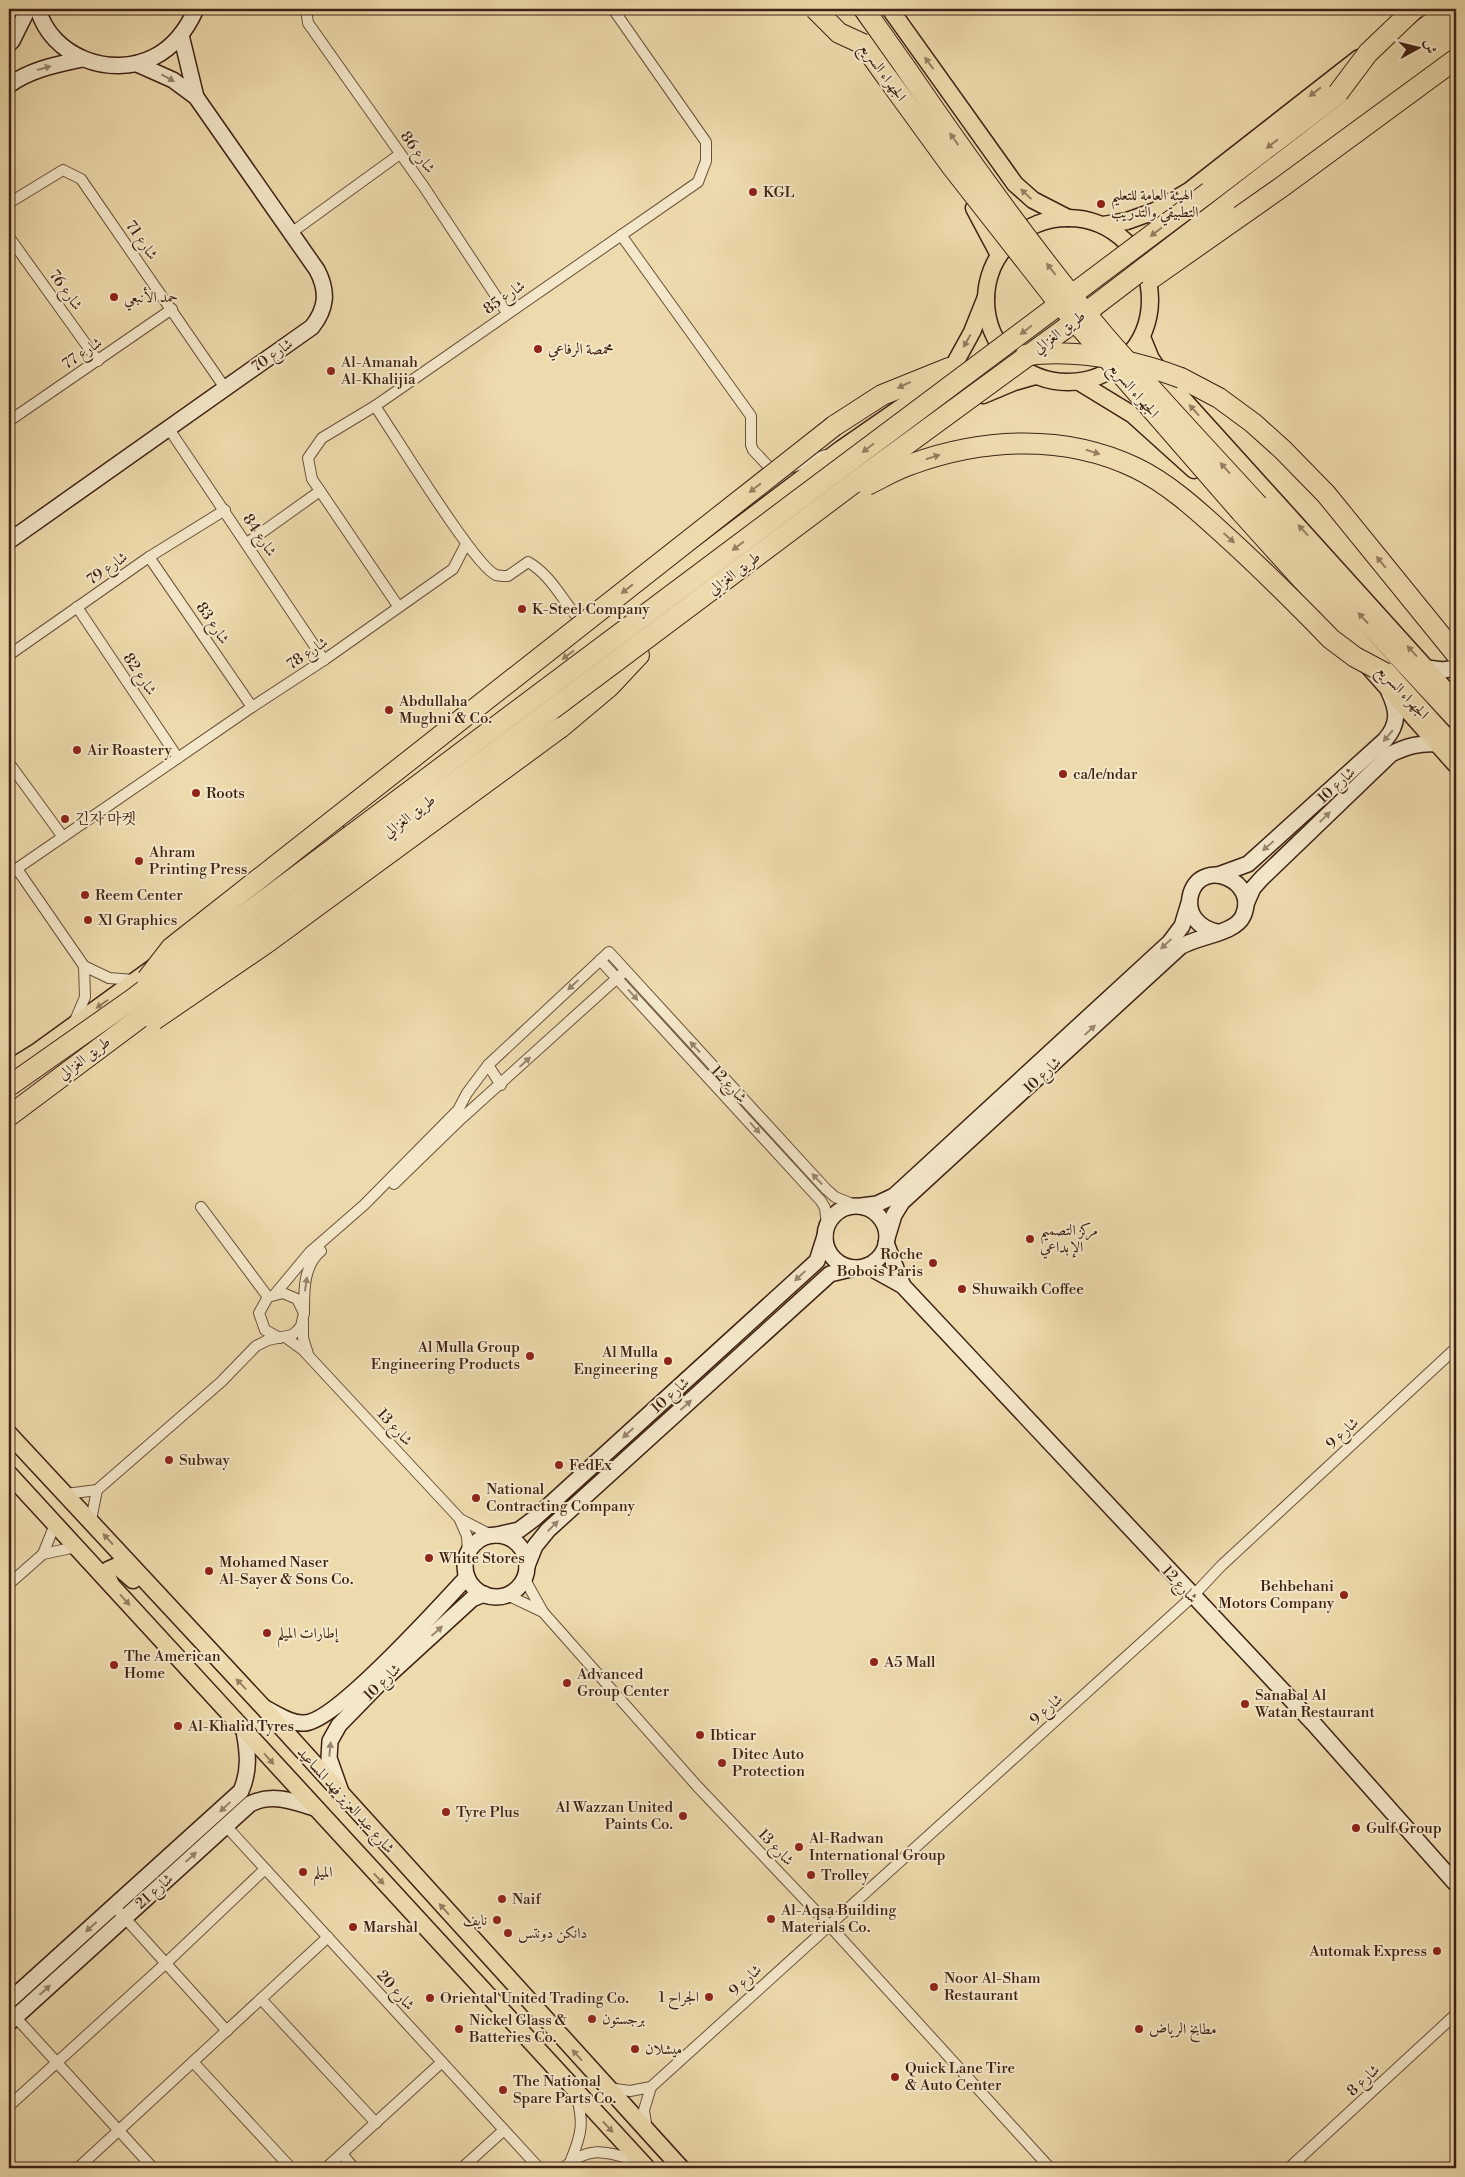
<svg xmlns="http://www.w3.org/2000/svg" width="1465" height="2177" font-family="'Libre Bodoni',Amiri,'Noto Serif KR',serif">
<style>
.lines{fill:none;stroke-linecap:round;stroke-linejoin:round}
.street-casing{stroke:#6b503a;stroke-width:12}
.secondary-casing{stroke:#3f2114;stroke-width:18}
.primary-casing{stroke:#3f2114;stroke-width:19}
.highway-casing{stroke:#3f2114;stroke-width:22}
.street{stroke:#f4e8ca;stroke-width:10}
.secondary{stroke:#f4e8ca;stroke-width:15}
.primary{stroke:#eedbad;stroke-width:16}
.highway{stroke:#eedbad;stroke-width:20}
.highway-bridge-casing{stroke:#3f2114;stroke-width:22;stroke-linecap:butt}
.highway-bridge{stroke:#eedbad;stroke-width:20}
.oneway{fill:#967e60}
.oneway2{fill:#9a846f}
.poi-dot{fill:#8f2418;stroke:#f4e8ca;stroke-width:2}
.labels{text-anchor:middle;stroke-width:4;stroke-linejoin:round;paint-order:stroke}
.street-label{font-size:15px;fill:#3f2114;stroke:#f4e8ca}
.poi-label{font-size:15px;fill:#3f2114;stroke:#f4e8ca;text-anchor:start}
</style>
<rect width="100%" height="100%" fill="#eedbad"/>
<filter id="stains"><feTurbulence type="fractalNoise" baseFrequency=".004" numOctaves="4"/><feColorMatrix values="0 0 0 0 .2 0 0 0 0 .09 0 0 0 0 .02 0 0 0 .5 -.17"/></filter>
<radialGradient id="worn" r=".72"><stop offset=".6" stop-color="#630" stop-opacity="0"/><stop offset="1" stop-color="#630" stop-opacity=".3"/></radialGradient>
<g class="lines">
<defs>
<g id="street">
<polyline points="306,9 308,23 424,187 507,313"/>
<polyline points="9,203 63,170 81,179 225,388"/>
<polyline points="291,233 400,154"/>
<polyline points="621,235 751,416 751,445 753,450 770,468 784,470 826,455"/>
<polyline points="9,237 98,361"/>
<path d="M375 406C393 432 475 567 496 575 499 576 504 576 508 576L528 562C553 576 565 606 585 626"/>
<polyline points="9,421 172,309"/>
<polyline points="169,429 324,660"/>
<polyline points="247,543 320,491"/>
<polyline points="149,557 252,707"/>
<polyline points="398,606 312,479 308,458 322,438 375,406 698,182 706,161 706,142 613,9"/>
<polyline points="77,607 178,758"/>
<polyline points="9,655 149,557 225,510"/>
<polyline points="9,763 63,837"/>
<polyline points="17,869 84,966 109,978 134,980"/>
<polyline points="9,874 252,707 324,660 453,569 466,544"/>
<polyline points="600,960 821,1201 825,1208 827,1225"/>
<polyline points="74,1023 85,997 84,966"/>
<polyline points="488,1065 501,1085"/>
<polyline points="394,1184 462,1118 625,971"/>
<polyline points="201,1207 268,1297"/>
<polyline points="275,1294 310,1252 364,1205 458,1110 467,1093 488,1065 609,952 826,1189 835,1197 857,1206"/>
<path d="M304 1313C304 1292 303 1266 321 1251"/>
<polyline points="303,1322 303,1338 308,1354"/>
<polyline points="285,1337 303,1350 460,1519 491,1535"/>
<polyline points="66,1494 97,1490"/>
<polyline points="91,1520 97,1490 221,1382 256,1346 268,1340 292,1335 297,1331 301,1326 304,1313 297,1299 283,1293 268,1297 259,1313 265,1330 280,1338"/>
<polyline points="460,1520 467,1536 468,1553"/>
<polyline points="43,1554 55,1524"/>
<polyline points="524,1578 543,1612 697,1786 828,1924 1050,2168"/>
<polyline points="9,1584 43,1554 76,1547"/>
<polyline points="507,1595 543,1612"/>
<polyline points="226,1826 539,2168"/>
<polyline points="115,1907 227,2031"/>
<polyline points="261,1999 376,2123"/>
<polyline points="9,2010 153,2168"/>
<polyline points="193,2062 291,2168"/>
<polyline points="608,2088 630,2091 651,2087 1192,1597 1221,1566 1456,1348"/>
<polyline points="9,2106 165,1964 265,1869"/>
<polyline points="647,2130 644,2110 651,2087"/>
<polyline points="342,2154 354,2168"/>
<path d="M571 2160C582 2133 584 2122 576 2094"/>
<polyline points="78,2168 328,1937"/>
<polyline points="326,2168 442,2062"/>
<polyline points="462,2168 504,2130"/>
<path d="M563 2168C590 2144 607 2152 638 2161"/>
<polyline points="1289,2168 1456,2014"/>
</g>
<g id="secondary">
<path d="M38 9C51 57 111 79 154 57 174 47 187 29 196 9"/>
<polyline points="181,35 196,97"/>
<polyline points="9,44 12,41 28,9"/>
<path d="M9 85C32 69 55 65 82 59"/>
<path d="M9 541 312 327C327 308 328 291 317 270L196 97 173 80 137 64"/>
<polyline points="1427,668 1443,670 1456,668"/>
<path d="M1218 875 1248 864 1385 740C1399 724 1398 711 1389 692"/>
<path d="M1246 904 1253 888 1262 878 1391 754C1407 746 1419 743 1437 744"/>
<polyline points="861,1206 877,1204 894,1196 1170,942 1182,926 1189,903"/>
<circle cx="856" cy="1237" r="31"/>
<path d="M887 1238 894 1215 902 1202 1180 947C1197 936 1235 934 1243 916 1259 881 1203 857 1191 893 1185 914 1199 928 1217 932"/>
<polyline points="886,1243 903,1286"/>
<polyline points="867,1266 903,1286 1314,1724 1456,1884"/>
<polyline points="497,1535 519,1530 535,1518 817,1261 825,1236"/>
<circle cx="496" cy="1566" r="31"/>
<polyline points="527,1566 535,1546 548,1530 830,1274 855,1268"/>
<path d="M265 1708C277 1714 291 1724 304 1723 335 1723 442 1604 467 1577"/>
<polyline points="341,1792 329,1758 330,1741 339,1725 379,1684 472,1599 484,1594"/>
<path d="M9 2001 241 1791C250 1770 248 1753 244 1731"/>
<path d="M9 2023 250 1804C272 1793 293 1801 314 1808"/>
</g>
<g id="primary">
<polyline points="890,9 1015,184 1033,200 1068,218"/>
<polyline points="1290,169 1456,42"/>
<polyline points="974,208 999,255"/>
<circle cx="1068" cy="300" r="82"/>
<polyline points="1103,225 1127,221 1155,211 1189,191 1359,58"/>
<polyline points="1142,337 1151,359 1166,380 1456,701"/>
<polyline points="1079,382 1133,415 1194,470"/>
<polyline points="983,395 1014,382 1035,376"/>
<polyline points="1368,666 1456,765"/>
<polyline points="349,820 841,449 942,379 955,363 972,332 986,297"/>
<polyline points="9,1069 38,1051 154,967"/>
<polyline points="9,1434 263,1707 681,2168"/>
<polyline points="9,1474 647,2168"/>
<polyline points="110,1582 106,1576 108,1570 117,1566 133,1580"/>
</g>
<g id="highway">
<polyline points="838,9 888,79"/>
<polyline points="864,9 905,67"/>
<polyline points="1209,192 1450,9"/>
<polyline points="1224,207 1456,28"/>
<polyline points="1181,378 1219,398 1253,423 1283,450 1326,494 1456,654"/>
<polyline points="834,426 882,395 949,368"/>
<polyline points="1258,505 1456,718"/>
<polyline points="1241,512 1456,750"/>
<polyline points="560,728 610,686 639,655"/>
</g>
</defs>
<use href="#street" class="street-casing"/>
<use href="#secondary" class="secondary-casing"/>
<use href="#primary" class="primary-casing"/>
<use href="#highway" class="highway-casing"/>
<use href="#street" class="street"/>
<use href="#secondary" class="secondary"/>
<use href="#primary" class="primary"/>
<use href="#highway" class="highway"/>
<defs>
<g id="highway-bridge">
<polyline points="815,9 839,33 863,44"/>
<path d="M905 67C967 158 1032 249 1103 334 1153 392 1206 448 1258 505"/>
<polyline points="888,79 952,167 1053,296 1241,512"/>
<polyline points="1338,93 1368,53 1414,9"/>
<polyline points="1152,278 1283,186 1456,59"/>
<path d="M1026 355C1078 349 1133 360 1181 378"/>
<path d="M867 485C882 478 896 469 912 464 984 438 1065 434 1136 468 1167 483 1195 508 1220 531 1259 566 1295 602 1331 639L1355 657 1385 673"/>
<polyline points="147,979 171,948 834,426"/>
<polyline points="154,1020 268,942 560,728"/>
<polyline points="9,1086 130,1001 1209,192"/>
<polyline points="9,1116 862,477 1063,330 1224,207"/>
</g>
</defs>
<use href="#highway-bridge" class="highway-bridge-casing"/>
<use href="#highway-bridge" class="highway-bridge"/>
</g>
<defs><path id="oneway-solid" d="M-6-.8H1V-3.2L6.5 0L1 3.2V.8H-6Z" transform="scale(1.25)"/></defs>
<g class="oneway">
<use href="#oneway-solid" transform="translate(929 63) rotate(-126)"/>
<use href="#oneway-solid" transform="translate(1315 92) rotate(142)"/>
<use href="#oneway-solid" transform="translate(954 139) rotate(-125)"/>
<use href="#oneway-solid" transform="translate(1272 144) rotate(142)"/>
<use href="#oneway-solid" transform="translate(1026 194) rotate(-137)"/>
<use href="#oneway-solid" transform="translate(1156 232) rotate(143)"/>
<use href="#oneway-solid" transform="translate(1051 269) rotate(-128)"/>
<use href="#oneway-solid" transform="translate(1026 330) rotate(143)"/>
<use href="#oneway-solid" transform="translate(967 341) rotate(119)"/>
<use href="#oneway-solid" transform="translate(904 385) rotate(155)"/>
<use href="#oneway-solid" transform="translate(1194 410) rotate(-132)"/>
<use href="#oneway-solid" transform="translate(868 448) rotate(143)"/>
<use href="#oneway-solid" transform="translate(1093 452) rotate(17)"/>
<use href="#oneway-solid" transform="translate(933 457) rotate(-17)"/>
<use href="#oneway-solid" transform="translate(1225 468) rotate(-132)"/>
<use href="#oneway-solid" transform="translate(755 488) rotate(142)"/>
<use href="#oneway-solid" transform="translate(1303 530) rotate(-132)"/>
<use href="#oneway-solid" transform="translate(1229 538) rotate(42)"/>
<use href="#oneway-solid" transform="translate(738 546) rotate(143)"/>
<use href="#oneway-solid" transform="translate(1381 562) rotate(-129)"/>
<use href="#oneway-solid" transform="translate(627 589) rotate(142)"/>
<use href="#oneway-solid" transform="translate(1363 618) rotate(-133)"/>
<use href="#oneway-solid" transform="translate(1412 651) rotate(-132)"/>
<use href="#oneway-solid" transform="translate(568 655) rotate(143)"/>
<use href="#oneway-solid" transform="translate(102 1004) rotate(145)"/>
<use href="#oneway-solid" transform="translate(108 1539) rotate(-132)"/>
<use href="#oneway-solid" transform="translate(125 1600) rotate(48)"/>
<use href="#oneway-solid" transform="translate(241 1684) rotate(-134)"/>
<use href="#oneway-solid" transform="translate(269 1759) rotate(48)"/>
<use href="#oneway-solid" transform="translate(379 1879) rotate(47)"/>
<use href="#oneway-solid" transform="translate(444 1909) rotate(-132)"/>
<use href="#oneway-solid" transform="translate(577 2055) rotate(-132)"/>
<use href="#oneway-solid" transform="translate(608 2127) rotate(47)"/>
</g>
<g class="oneway2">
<use href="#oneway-solid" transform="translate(44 68) rotate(-15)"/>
<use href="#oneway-solid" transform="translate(168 78) rotate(29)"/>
<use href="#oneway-solid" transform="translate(1388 736) rotate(130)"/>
<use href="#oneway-solid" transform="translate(1325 817) rotate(-44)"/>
<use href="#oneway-solid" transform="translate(1268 846) rotate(139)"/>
<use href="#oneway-solid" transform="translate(1166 944) rotate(137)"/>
<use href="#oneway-solid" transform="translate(573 985) rotate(137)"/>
<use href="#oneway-solid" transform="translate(633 995) rotate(48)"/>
<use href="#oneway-solid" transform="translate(1090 1030) rotate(-43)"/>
<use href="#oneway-solid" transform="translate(695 1047) rotate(-133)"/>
<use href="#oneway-solid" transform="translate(525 1062) rotate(-42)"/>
<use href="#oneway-solid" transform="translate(755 1128) rotate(48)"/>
<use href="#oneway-solid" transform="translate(817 1179) rotate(-133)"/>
<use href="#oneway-solid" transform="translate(800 1276) rotate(137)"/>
<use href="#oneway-solid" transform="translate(306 1284) rotate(-82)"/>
<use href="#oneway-solid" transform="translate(686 1405) rotate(-42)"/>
<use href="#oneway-solid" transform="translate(628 1433) rotate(138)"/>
<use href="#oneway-solid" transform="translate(553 1526) rotate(-44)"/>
<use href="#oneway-solid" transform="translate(437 1631) rotate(-42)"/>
<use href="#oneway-solid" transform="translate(330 1749) rotate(-85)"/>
<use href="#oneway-solid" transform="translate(225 1807) rotate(137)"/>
<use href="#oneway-solid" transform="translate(191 1857) rotate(-42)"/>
<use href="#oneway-solid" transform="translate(91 1927) rotate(138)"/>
<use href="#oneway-solid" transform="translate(45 1990) rotate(-42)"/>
</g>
<g class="poi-dot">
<circle cx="753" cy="192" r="5"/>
<circle cx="1101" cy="204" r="5"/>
<circle cx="114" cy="297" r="5"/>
<circle cx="538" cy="349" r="5"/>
<circle cx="331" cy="371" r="5"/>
<circle cx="522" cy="609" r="5"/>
<circle cx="389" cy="710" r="5"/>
<circle cx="77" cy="750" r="5"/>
<circle cx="1063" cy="774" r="5"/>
<circle cx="196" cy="793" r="5"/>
<circle cx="65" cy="819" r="5"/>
<circle cx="139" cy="861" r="5"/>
<circle cx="85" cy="895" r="5"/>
<circle cx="88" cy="920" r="5"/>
<circle cx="1030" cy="1239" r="5"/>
<circle cx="933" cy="1263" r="5"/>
<circle cx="962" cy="1289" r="5"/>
<circle cx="530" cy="1356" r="5"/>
<circle cx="668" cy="1361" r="5"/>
<circle cx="169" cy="1460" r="5"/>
<circle cx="559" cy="1465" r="5"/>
<circle cx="476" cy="1498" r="5"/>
<circle cx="429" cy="1558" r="5"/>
<circle cx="209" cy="1571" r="5"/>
<circle cx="1344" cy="1595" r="5"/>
<circle cx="267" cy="1633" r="5"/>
<circle cx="874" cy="1662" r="5"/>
<circle cx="114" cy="1665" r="5"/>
<circle cx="567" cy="1683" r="5"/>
<circle cx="1245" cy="1704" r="5"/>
<circle cx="178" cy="1726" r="5"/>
<circle cx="700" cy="1735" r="5"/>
<circle cx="722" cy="1763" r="5"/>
<circle cx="446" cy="1812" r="5"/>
<circle cx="683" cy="1816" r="5"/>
<circle cx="1356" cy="1828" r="5"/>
<circle cx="799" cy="1847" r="5"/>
<circle cx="303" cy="1872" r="5"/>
<circle cx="811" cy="1875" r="5"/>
<circle cx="502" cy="1899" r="5"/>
<circle cx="771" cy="1919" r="5"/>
<circle cx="497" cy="1920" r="5"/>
<circle cx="353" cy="1927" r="5"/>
<circle cx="508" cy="1933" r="5"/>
<circle cx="1437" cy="1951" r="5"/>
<circle cx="934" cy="1987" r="5"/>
<circle cx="709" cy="1997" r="5"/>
<circle cx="430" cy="1998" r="5"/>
<circle cx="592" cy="2019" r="5"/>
<circle cx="459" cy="2029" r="5"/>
<circle cx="1139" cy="2029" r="5"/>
<circle cx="635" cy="2049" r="5"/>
<circle cx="895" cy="2077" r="5"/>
<circle cx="503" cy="2090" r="5"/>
</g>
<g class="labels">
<g class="street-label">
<text transform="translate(883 72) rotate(54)" y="5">الجهراء السريع</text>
<text transform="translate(418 152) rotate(54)" y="5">شارع 86</text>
<text transform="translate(142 240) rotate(55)" y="5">شارع 71</text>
<text transform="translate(66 290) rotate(54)" y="5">شارع 76</text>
<text transform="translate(504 297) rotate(-35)" y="5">شارع 85</text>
<text transform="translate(1059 332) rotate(-37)" y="5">طريق الغزالي</text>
<text transform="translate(82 353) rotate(-34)" y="5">شارع 77</text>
<text transform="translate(272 355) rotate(-35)" y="5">شارع 70</text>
<text transform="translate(1134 390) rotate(49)" y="5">الجهراء السريع</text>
<text transform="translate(260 535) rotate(56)" y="5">شارع 84</text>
<text transform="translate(107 568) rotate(-35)" y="5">شارع 79</text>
<text transform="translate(734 573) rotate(-37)" y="5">طريق الغزالي</text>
<text transform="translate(213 623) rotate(56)" y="5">شارع 83</text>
<text transform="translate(307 653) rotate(-34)" y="5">شارع 78</text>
<text transform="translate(140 674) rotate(56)" y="5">شارع 82</text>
<text transform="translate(1403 692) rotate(47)" y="5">الجهراء السريع</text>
<text transform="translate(1336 785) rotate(-43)" y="5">شارع 10</text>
<text transform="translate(409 816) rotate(-37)" y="5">طريق الغزالي</text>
<text transform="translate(84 1058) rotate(-37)" y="5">طريق الغزالي</text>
<text transform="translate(1042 1075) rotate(-43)" y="5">شارع 10</text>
<text transform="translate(729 1084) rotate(47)" y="5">شارع 12</text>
<text transform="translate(670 1395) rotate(-42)" y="5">شارع 10</text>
<text transform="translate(395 1427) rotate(47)" y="5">شارع 13</text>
<text transform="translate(1342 1433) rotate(-43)" y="5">شارع 9</text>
<text transform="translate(1180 1584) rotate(47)" y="5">شارع 12</text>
<text transform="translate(382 1682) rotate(-44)" y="5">شارع 10</text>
<text transform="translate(1046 1709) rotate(-42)" y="5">شارع 9</text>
<text transform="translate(346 1800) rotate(48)" y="5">شارع عبد العزيز فهد المساعيد</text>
<text transform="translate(776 1847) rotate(46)" y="5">شارع 13</text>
<text transform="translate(154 1891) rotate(-42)" y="5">شارع 21</text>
<text transform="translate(745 1980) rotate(-43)" y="5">شارع 9</text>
<text transform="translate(396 1990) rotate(48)" y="5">شارع 20</text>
<text transform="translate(1363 2080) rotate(-43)" y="5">شارع 8</text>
</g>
<g class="poi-label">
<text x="763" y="197">KGL</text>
<text x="1111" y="200">الهيئة العامة للتعليم<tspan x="1111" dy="17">التطبيقي والتدريب</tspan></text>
<text x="124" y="302">حمد الأنبعي</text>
<text x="548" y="354">محمصة الرفاعي</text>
<text x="341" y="367">Al-Amanah<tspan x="341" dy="17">Al-Khalijia</tspan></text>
<text x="532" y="614">K-Steel Company</text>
<text x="399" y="706">Abdullaha<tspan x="399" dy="17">Mughni &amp; Co.</tspan></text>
<text x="87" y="755">Air Roastery</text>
<text x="1073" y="779">ca/le/ndar</text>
<text x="206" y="798">Roots</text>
<text x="75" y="824">긴자 마켓</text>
<text x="149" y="857">Ahram<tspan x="149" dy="17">Printing Press</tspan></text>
<text x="95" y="900">Reem Center</text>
<text x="98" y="925">Xl Graphics</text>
<text x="1040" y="1235">مركز التصميم<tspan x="1040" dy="17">الإبداعي</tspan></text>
<text x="923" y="1259" text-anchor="end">Roche<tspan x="923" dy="17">Bobois Paris</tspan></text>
<text x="972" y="1294">Shuwaikh Coffee</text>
<text x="520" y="1352" text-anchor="end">Al Mulla Group<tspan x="520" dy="17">Engineering Products</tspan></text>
<text x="658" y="1357" text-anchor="end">Al Mulla<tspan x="658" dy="17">Engineering</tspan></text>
<text x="179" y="1465">Subway</text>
<text x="569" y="1470">FedEx</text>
<text x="486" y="1494">National<tspan x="486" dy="17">Contracting Company</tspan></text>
<text x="439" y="1563">White Stores</text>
<text x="219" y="1567">Mohamed Naser<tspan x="219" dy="17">Al-Sayer &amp; Sons Co.</tspan></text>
<text x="1334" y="1591" text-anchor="end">Behbehani<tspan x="1334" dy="17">Motors Company</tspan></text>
<text x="277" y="1638">إطارات الميلم</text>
<text x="124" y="1661">The American<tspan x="124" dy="17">Home</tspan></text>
<text x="884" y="1667">A5 Mall</text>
<text x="577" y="1679">Advanced<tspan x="577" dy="17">Group Center</tspan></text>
<text x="1255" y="1700">Sanabal Al<tspan x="1255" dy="17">Watan Restaurant</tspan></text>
<text x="188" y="1731">Al-Khalid Tyres</text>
<text x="710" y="1740">Ibticar</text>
<text x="732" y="1759">Ditec Auto<tspan x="732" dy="17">Protection</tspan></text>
<text x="673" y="1812" text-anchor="end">Al Wazzan United<tspan x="673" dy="17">Paints Co.</tspan></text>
<text x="456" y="1817">Tyre Plus</text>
<text x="1366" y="1833">Gulf Group</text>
<text x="809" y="1843">Al-Radwan<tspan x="809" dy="17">International Group</tspan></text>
<text x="313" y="1877">الميلم</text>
<text x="821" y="1880">Trolley</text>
<text x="512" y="1904">Naif</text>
<text x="781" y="1915">Al-Aqsa Building<tspan x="781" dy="17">Materials Co.</tspan></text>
<text x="487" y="1925" text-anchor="end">نايف</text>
<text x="363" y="1932">Marshal</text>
<text x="518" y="1938">دانكن دونتس</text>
<text x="1427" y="1956" text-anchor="end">Automak Express</text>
<text x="944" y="1983">Noor Al-Sham<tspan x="944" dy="17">Restaurant</tspan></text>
<text x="699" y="2002" text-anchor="end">الجراح 1</text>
<text x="440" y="2003">Oriental United Trading Co.</text>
<text x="602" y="2024">برجستون</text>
<text x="469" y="2025">Nickel Glass &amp;<tspan x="469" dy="17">Batteries Co.</tspan></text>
<text x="1149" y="2034">مطابخ الرياض</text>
<text x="645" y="2054">ميشلان</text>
<text x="905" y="2073">Quick Lane Tire<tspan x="905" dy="17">&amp; Auto Center</tspan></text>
<text x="513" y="2086">The National<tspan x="513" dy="17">Spare Parts Co.</tspan></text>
</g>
</g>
<rect width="1465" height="2177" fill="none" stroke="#eedbad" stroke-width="30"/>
<rect x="10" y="10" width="1445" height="2157" fill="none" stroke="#3f2114" stroke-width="2.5"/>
<rect x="15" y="15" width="1435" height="2147" fill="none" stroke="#3f2114"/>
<g transform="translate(1418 48) rotate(83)" stroke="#f4e8ca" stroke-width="4" paint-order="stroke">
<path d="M0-4L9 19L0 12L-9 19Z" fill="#3f2114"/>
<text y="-8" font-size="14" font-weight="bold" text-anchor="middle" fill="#3f2114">ش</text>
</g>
<rect width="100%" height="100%" filter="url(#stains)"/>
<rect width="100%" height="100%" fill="url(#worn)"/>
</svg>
